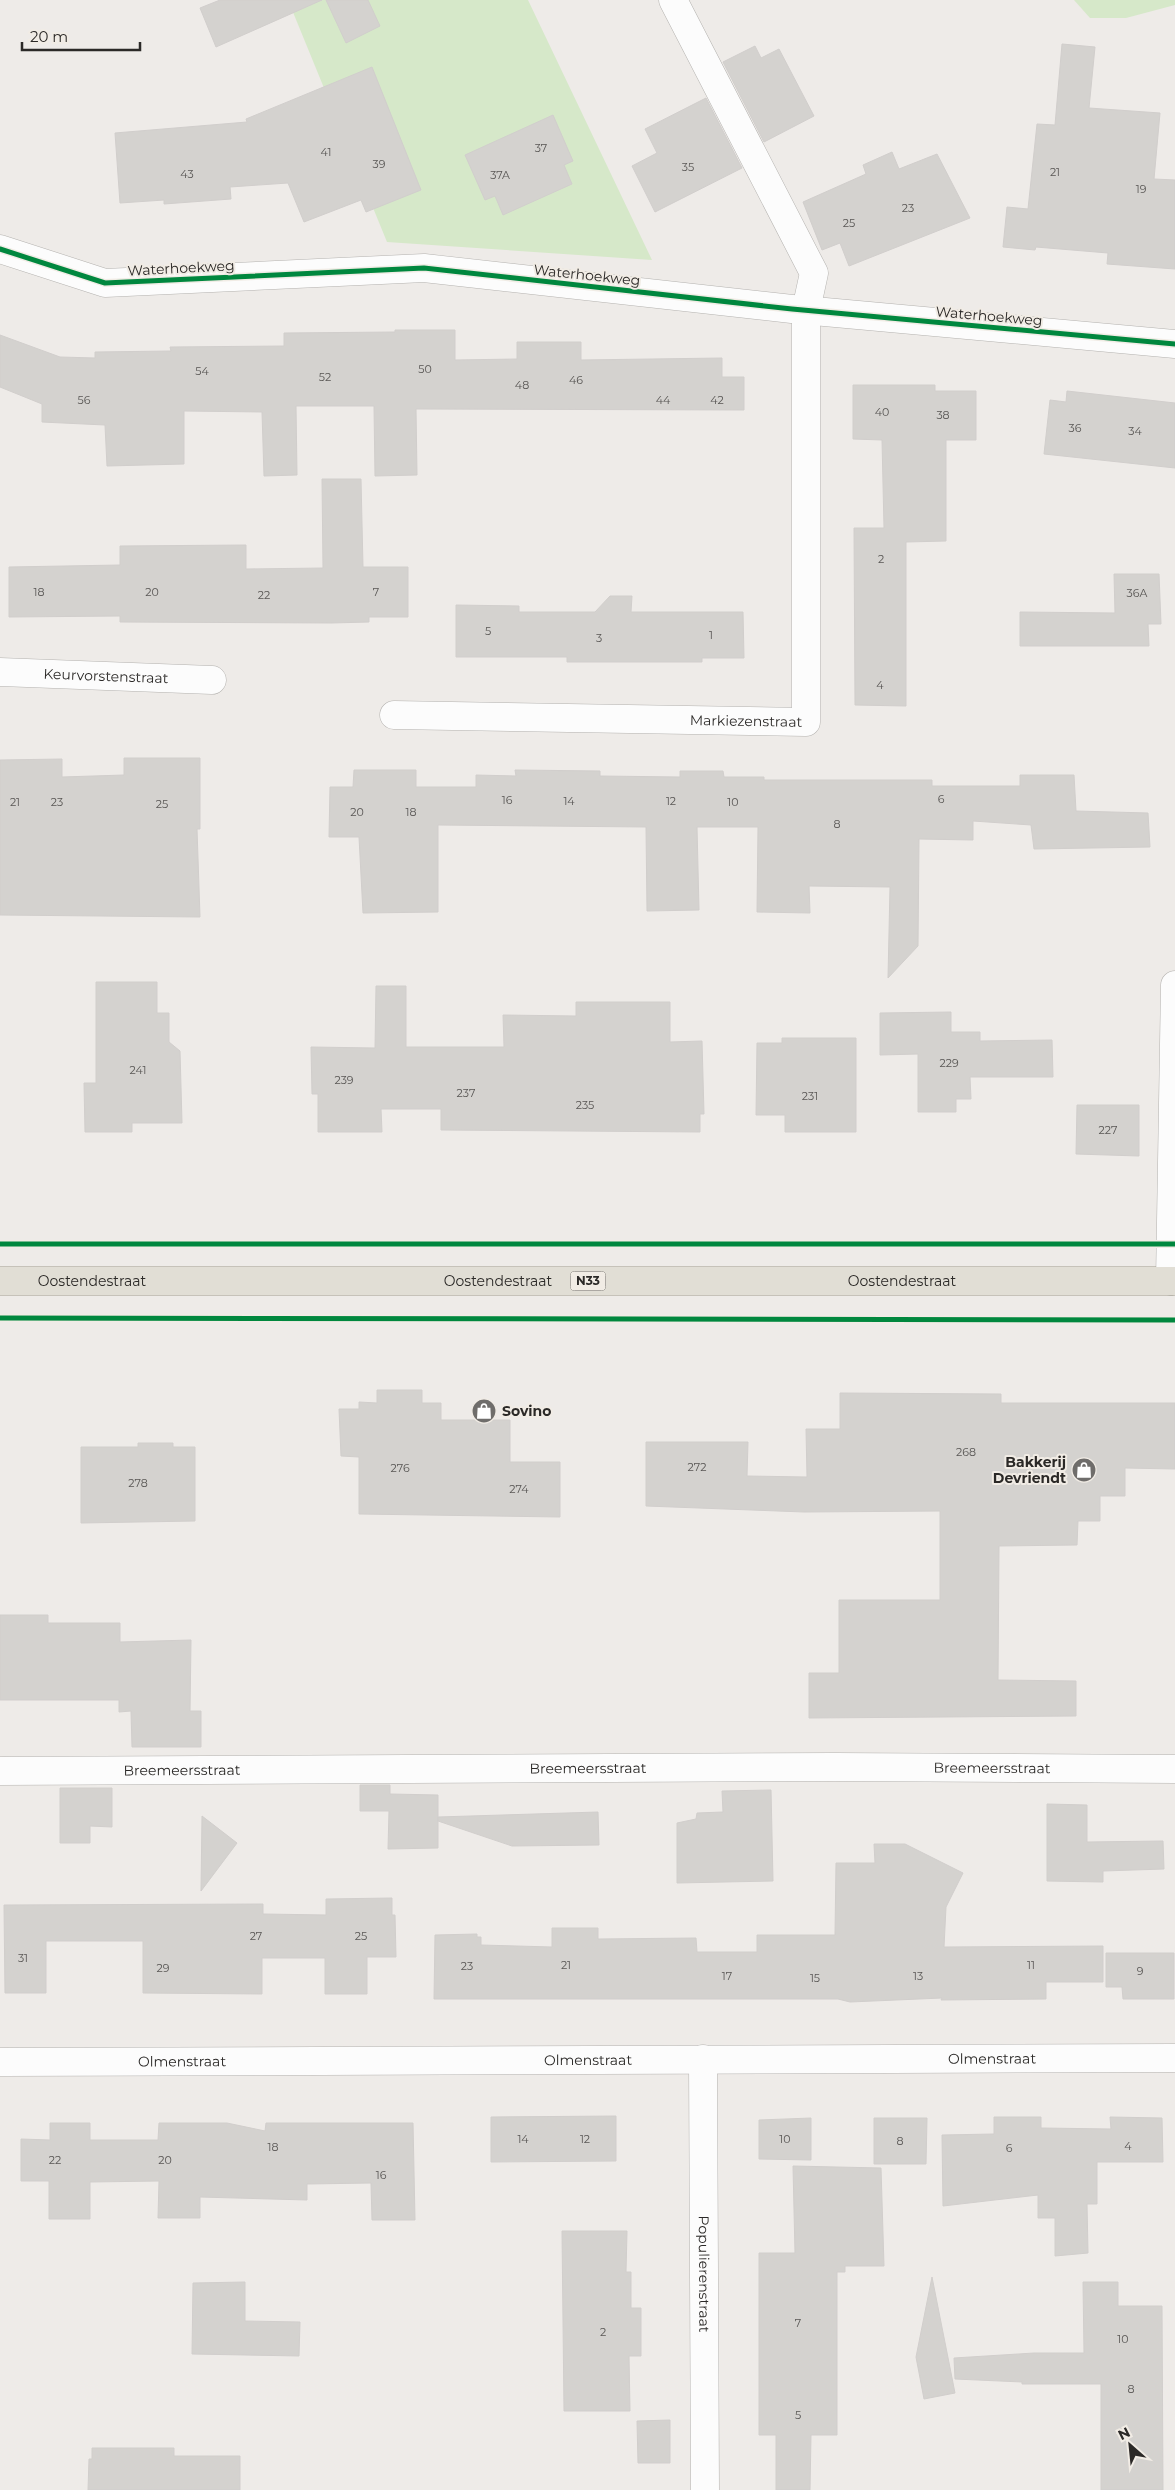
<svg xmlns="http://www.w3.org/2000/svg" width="1175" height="2490" font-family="Montserrat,sans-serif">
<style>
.green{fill:#d6e8c9}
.building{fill:#d4d2cf;stroke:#d1cecc}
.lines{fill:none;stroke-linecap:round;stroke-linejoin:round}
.street-casing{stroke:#b4b2af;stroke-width:29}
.primary-casing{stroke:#9e9989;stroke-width:29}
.street{stroke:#fcfcfc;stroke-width:28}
.primary{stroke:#e1ded5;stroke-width:28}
.cycleway-casing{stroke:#f1ece5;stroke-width:8}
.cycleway{stroke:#00873e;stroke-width:5}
.labels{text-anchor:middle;stroke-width:4;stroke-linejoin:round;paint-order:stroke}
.number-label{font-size:11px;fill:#585654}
.shield{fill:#f1ece5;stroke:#666460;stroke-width:1}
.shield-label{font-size:12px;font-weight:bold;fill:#2b2927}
.street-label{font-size:14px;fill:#2b2927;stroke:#f1ece5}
.poi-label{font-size:14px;font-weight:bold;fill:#2b2927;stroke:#f1ece5;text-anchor:start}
</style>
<rect width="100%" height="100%" fill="#eeebe8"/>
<g class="green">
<polygon points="288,0 528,0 652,260 387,242"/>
<polygon points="1074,0 1175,0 1175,5 1126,18 1090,18"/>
</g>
<g class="building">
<polygon points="220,0 322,0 216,47 200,8"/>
<polygon points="326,0 368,0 380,26 346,43"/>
<polygon points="1062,44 1095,47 1089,108 1160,113 1154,179 1175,180 1175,269 1107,264 1108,253 1036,247 1035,250 1003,247 1007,207 1028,209 1037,124 1055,125"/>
<polygon points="755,46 761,58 779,49 814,116 764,142 723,62"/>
<polygon points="372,67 421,190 366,212 361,200 304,222 288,183 230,187 231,199 164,204 164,200 120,203 115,133 247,122 246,119"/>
<polygon points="706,98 742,168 655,212 632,166 657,153 645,129"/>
<polygon points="553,115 573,161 564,165 572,184 503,215 495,196 485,200 465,155"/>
<polygon points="892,152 899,169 937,154 970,218 849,266 840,243 822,250 803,202 866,174 863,165"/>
<polygon points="395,330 455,330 455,360 517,359 517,342 581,342 581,360 722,358 722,377 744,377 744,410 416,409 417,475 375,476 374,406 296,406 297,475 264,476 262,412 184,411 184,464 107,466 105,425 42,422 42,404 0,387 0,335 60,357 95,358 95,352 171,351 170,347 284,346 284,333 395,332"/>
<polygon points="853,385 935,385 935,391 976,391 976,440 946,440 946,541 906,542 906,706 855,705 854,528 884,528 882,440 853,439"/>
<polygon points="1067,391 1175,403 1175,468 1044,454 1050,400 1066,402"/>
<polygon points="322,479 361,479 363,567 408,567 408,617 369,617 369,622 331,623 120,622 120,616 9,617 9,567 120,565 120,546 246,545 246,569 323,568"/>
<polygon points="1114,574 1159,574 1161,624 1148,624 1149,646 1020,646 1020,612 1115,613"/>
<polygon points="610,596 632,596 631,612 743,612 744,658 702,658 702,662 567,662 567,657 456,657 456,605 519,606 519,612 595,612"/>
<polygon points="124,758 200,758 200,829 197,829 200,917 0,915 0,760 62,759 62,777 124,775"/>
<polygon points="354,770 416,770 416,787 476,787 476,775 516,776 515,770 600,771 600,776 680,777 680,771 723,771 724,777 764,777 764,780 932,780 932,786 1020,786 1020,775 1074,775 1076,811 1148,813 1150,847 1034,849 1031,825 973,821 973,840 919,839 918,946 888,978 890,887 809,886 810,913 757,912 758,827 697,827 699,910 647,911 646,827 438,825 438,912 363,913 359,837 329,837 330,787 353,787"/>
<polygon points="96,982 157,982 157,1013 169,1013 169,1042 180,1051 182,1123 132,1123 132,1132 85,1132 84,1083 96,1083"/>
<polygon points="376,986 406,986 406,1047 504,1047 503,1015 576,1016 576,1002 670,1002 670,1042 702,1041 704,1114 700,1114 700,1132 441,1130 441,1109 381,1109 382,1132 318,1132 318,1094 312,1094 311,1047 375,1048"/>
<polygon points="951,1012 951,1032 980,1032 980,1041 1052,1040 1053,1077 970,1077 971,1099 956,1099 956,1112 918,1112 918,1054 880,1055 880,1013"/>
<polygon points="782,1038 856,1038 856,1132 785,1132 785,1115 756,1115 757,1043 782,1043"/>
<polygon points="1077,1105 1139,1105 1139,1156 1076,1154"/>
<polygon points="377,1390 422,1390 422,1403 441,1403 441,1420 510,1420 510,1462 560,1462 560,1517 359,1514 359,1457 341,1456 339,1409 359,1409 359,1402 377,1403"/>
<polygon points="840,1393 1001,1394 1001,1403 1175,1403 1175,1469 1125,1468 1125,1496 1100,1496 1100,1521 1078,1521 1077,1545 999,1546 998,1680 1076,1681 1076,1716 809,1718 809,1673 839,1673 839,1600 940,1600 940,1511 804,1512 646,1506 646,1442 748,1442 747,1476 807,1477 806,1429 840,1429"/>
<polygon points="138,1443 173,1443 173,1447 195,1447 195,1521 81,1523 81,1447 138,1447"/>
<polygon points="0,1615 48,1615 48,1623 120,1623 120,1642 191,1640 190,1711 201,1711 201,1747 132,1747 131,1711 119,1712 119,1700 0,1700"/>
<polygon points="360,1785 390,1785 390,1794 438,1795 438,1848 388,1849 389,1811 360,1811"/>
<polygon points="60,1788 112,1788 112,1827 90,1826 90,1843 60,1843"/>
<polygon points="771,1790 773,1881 677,1883 677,1823 696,1819 697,1813 723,1812 722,1791"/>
<polygon points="1047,1804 1087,1805 1087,1842 1163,1841 1164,1869 1103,1871 1103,1882 1047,1881"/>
<polygon points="598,1812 599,1845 512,1846 438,1821 438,1817"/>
<polygon points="202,1816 237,1843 201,1891"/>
<polygon points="874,1844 905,1844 963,1873 946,1907 944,1947 1103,1946 1103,1982 1046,1982 1046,1999 941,2000 942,1998 850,2002 838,1999 434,1999 435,1935 477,1934 477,1937 481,1937 481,1945 552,1947 552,1928 598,1928 598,1939 696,1938 697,1952 757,1952 757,1935 835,1935 836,1863 875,1863"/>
<polygon points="392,1898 392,1915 395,1915 396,1957 367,1957 367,1994 325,1994 325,1958 262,1958 262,1994 143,1993 143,1941 46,1941 46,1993 5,1993 4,1905 263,1904 263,1914 326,1915 326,1899"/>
<polygon points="1106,1953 1174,1953 1174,1999 1123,1999 1122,1987 1106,1987"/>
<polygon points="616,2116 616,2161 491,2162 491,2117"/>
<polygon points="994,2117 1041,2117 1041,2128 1111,2129 1110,2117 1162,2118 1163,2162 1097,2162 1097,2204 1087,2204 1088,2253 1055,2256 1055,2218 1038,2218 1038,2195 943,2206 942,2135 994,2134"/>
<polygon points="811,2118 811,2160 759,2159 759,2120"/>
<polygon points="874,2118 927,2118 926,2164 874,2164"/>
<polygon points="50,2123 90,2123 90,2140 158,2140 159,2123 227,2123 265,2131 266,2123 413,2123 415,2220 372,2220 371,2183 307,2184 307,2200 200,2197 200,2218 158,2218 159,2181 90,2182 90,2219 49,2219 49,2181 21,2181 21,2139 50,2140"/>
<polygon points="793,2166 881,2168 884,2266 845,2266 845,2272 837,2272 837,2435 811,2435 810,2490 776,2490 776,2435 759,2435 759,2253 795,2253"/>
<polygon points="562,2231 627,2231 626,2272 631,2272 631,2308 641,2308 641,2356 629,2356 630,2411 564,2411"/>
<polygon points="932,2277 955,2393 924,2399 916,2357"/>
<polygon points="245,2282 245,2321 300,2322 299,2356 192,2354 193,2283"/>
<polygon points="1083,2282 1118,2282 1118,2306 1162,2306 1163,2490 1101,2490 1101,2384 1022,2384 1022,2382 955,2379 954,2358 1034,2353 1084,2353"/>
<polygon points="670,2420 670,2463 638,2463 637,2421"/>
<polygon points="92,2448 174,2448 174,2456 240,2456 240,2490 88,2490 89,2459 92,2459"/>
</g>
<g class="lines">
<defs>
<g id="street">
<polyline points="0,249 105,283 424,268 792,309 1175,344"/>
<path id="s1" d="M0 672 212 680"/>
<path id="s2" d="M394 715 806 722V310L814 273 673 0"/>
<polyline points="1170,1281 1175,985"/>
<path id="s3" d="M0 1771 835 1767 1175 1769"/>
<path id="s4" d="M703 2059 705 2490"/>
<path id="s5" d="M0 2062 1175 2058"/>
</g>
<g id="primary">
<path id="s6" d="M0 1281H1175"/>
</g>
</defs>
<use href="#street" class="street-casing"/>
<use href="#primary" class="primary-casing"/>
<use href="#street" class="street"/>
<use href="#primary" class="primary"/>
<defs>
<g id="cycleway">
<polyline points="0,249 105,283 424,268 792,309 1175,344"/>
<polyline points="0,1244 1175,1244"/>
<polyline points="0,1318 1175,1320"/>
</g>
</defs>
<use href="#cycleway" class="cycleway-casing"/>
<use href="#cycleway" class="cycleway"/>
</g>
<defs>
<symbol id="shop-disc" viewBox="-11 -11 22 22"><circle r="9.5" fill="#6f6d6b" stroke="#f1ece5"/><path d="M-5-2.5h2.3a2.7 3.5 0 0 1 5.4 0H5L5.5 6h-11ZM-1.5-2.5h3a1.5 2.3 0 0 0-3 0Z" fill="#fff"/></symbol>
</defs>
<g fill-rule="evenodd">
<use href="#shop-disc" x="470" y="1397" width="28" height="28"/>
<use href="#shop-disc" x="1070" y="1456" width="28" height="28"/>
</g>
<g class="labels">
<g class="number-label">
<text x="541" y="152">37</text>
<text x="326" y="156">41</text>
<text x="379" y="168">39</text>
<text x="688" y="171">35</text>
<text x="1055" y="176">21</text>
<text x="187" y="178">43</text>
<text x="500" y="179">37A</text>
<text x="1141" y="193">19</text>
<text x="908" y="212">23</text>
<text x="849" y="227">25</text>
<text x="425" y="373">50</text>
<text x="202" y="375">54</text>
<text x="325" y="381">52</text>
<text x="576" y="384">46</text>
<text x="522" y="389">48</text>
<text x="84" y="404">56</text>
<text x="663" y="404">44</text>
<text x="717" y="404">42</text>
<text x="882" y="416">40</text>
<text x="943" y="419">38</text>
<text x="1075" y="432">36</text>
<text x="1135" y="435">34</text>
<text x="881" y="563">2</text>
<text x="39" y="596">18</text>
<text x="152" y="596">20</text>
<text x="376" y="596">7</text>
<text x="1137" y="597">36A</text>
<text x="264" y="599">22</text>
<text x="488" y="635">5</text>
<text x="711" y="639">1</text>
<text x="599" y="642">3</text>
<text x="880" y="689">4</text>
<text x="941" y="803">6</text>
<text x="507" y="804">16</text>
<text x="569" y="805">14</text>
<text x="671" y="805">12</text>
<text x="15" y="806">21</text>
<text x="57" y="806">23</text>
<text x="733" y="806">10</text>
<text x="162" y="808">25</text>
<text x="357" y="816">20</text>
<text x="411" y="816">18</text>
<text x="837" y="828">8</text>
<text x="949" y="1067">229</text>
<text x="138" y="1074">241</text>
<text x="344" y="1084">239</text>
<text x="466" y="1097">237</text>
<text x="810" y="1100">231</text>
<text x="585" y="1109">235</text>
<text x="1108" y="1134">227</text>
<text x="966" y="1456">268</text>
<text x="697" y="1471">272</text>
<text x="400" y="1472">276</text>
<text x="138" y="1487">278</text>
<text x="519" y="1493">274</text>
<text x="256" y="1940">27</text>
<text x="361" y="1940">25</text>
<text x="23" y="1962">31</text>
<text x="566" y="1969">21</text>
<text x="1031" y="1969">11</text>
<text x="467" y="1970">23</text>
<text x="163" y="1972">29</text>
<text x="1140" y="1975">9</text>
<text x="727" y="1980">17</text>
<text x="918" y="1980">13</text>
<text x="815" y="1982">15</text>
<text x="523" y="2143">14</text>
<text x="585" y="2143">12</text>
<text x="785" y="2143">10</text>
<text x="900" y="2145">8</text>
<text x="1128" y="2150">4</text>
<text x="273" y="2151">18</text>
<text x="1009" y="2152">6</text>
<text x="55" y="2164">22</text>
<text x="165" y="2164">20</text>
<text x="381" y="2179">16</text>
<text x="798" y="2327">7</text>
<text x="603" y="2336">2</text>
<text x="1123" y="2343">10</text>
<text x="1131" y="2393">8</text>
<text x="798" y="2419">5</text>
</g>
<rect class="shield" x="570.5" y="1271.5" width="35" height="19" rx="4"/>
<g class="shield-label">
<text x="588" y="1285">N33</text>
</g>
<g class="street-label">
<text transform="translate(181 268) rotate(-3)" y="5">Waterhoekweg</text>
<text transform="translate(587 275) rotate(6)" y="5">Waterhoekweg</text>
<text transform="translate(989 316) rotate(5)" y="5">Waterhoekweg</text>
<text dy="5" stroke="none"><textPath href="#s1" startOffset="106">Keurvorstenstraat</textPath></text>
<text dy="5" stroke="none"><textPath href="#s2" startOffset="352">Markiezenstraat</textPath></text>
<text dy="5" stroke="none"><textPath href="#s6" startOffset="92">Oostendestraat</textPath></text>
<text dy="5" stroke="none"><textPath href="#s6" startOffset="902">Oostendestraat</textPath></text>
<text dy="5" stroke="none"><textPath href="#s6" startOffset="498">Oostendestraat</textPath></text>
<text dy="5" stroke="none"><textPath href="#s3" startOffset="588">Breemeersstraat</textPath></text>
<text dy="5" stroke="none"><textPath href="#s3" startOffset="992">Breemeersstraat</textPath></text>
<text dy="5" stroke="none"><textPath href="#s3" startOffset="182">Breemeersstraat</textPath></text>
<text dy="5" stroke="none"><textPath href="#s5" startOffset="992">Olmenstraat</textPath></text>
<text dy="5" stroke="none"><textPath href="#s5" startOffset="588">Olmenstraat</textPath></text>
<text dy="5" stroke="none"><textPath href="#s5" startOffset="182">Olmenstraat</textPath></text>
<text dy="5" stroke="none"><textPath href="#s4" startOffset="215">Populierenstraat</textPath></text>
</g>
<g class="poi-label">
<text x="502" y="1416">Sovino</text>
<text x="1066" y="1467" text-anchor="end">Bakkerij<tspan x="1066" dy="16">Devriendt</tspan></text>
</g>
</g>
<g transform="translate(1130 2445) rotate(333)" stroke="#f1ece5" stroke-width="4" paint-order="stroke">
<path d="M0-4L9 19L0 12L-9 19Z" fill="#2b2927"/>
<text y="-8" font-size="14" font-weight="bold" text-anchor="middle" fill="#2b2927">N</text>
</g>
<path d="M22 42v8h118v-8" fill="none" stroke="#2b2927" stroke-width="2.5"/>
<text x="30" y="42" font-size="15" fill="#2b2927" stroke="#f1ece5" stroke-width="4" paint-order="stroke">20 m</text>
</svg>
